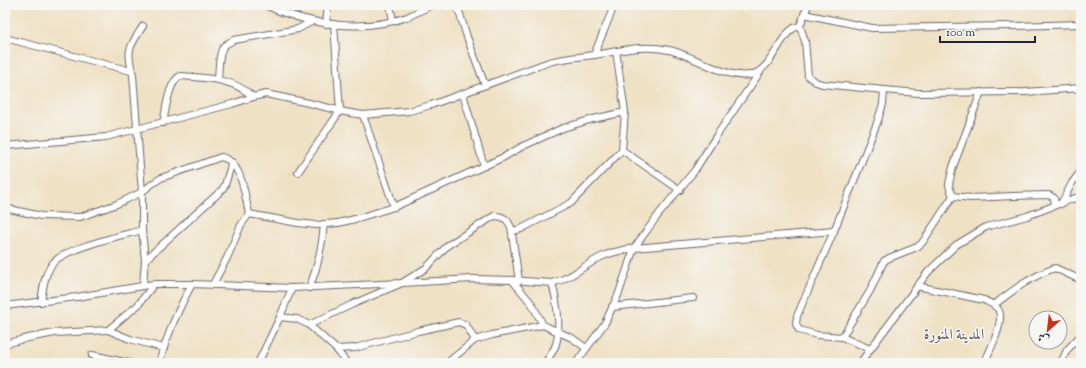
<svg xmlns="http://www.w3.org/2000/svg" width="1086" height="368" font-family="'Sorts Mill Goudy',Amiri,serif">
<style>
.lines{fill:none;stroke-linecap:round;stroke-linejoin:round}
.minor-casing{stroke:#6a656b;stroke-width:8}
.minor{stroke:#fff;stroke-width:6}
.labels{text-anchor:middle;stroke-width:3;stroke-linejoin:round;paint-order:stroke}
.neighbourhood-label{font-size:15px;fill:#615057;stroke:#f6f6f2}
</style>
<rect width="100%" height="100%" fill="#f6f6f2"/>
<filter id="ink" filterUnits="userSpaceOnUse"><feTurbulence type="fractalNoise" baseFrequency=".025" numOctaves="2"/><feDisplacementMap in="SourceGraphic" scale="8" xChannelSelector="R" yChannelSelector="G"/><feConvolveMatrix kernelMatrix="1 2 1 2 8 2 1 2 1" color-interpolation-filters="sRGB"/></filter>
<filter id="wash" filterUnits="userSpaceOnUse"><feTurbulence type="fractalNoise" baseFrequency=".012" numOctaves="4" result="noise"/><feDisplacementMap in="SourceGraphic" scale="16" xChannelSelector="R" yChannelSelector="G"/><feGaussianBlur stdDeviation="0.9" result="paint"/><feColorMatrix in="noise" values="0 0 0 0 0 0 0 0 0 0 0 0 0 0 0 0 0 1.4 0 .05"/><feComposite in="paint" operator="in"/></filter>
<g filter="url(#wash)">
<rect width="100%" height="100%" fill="#efe1c4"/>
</g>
<g filter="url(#ink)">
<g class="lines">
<defs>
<g id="minor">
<path d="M265 5C308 25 361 33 407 17 416 13 424 9 432 5"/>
<polyline points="390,5 393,21"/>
<polyline points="457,5 467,37 485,85"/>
<polyline points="804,14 872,28 1014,26 1081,24"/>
<polyline points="326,24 328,5"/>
<polyline points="800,26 805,41 808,76 816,82 822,84 884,90 918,93 1025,92 1081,88"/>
<polyline points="5,38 131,71"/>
<polyline points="616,51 625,112"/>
<polyline points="594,55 614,6"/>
<path d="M218 79C219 70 218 56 223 47 225 44 230 42 234 40L287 31 298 29 311 22"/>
<polyline points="981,92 953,167 949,184 950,189 953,196 971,198 1013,196 1049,195 1054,198 1055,205"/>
<polyline points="463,94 484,166"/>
<polyline points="363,115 394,207"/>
<path d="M163 123C166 110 168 83 180 76 205 78 234 78 253 97"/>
<path d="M5 146 106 137 232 104 253 97 266 94 309 103 345 112 363 115 409 111 431 105 549 62C564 58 579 57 594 55 621 51 641 44 669 50 693 55 726 79 750 75 774 71 780 28 800 26L808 5"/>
<polyline points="298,172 340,111 334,24"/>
<polyline points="1061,204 1072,183 1081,171"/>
<path d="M5 208 41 216 80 217 117 204 142 192 152 184 161 178 221 157C242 161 245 196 249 214"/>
<polyline points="513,231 521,229 571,203 622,150"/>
<polyline points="145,260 222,190 225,185 232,162"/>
<polyline points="512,280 532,304 543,325 572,338 586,348"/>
<path d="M552 283C572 278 583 266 601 257 611 252 623 250 634 248L834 231"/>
<polyline points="213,284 227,258 241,225 249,214 298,223 316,225 338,223 355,219 394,207 504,157 523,146 563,128 593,119 625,112 622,150 680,190"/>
<path d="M143 285 145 260 142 230V192L133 75C126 49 129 48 143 26"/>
<path d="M917 286 984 300C989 303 997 305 999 311 1004 323 990 351 984 363"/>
<path d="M309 288C318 267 322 247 324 224"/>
<path d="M41 302C43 289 44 274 53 263 65 248 121 236 142 230"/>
<path d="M994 305C1013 290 1032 276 1055 268L1081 280"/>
<polyline points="5,306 77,297 154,284 192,284"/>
<polyline points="612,307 693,298"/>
<polyline points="280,317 297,319 309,325"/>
<polyline points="108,330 130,339 163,348"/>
<polyline points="842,337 817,335 799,330 796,324 797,316 834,231 877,123 883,104 884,90"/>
<path d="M475 340 466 325 459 322 418 331 355 348 336 349 309 325 353 304 402 283 473 279 512 280 552 283C557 300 561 327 556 344 554 351 549 357 545 363"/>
<polyline points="5,344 28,338 55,333 108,330 138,305 154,284"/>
<polyline points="336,349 347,363"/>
<polyline points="870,349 842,337 870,291 884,261 889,258 917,247 922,243 953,196"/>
<polyline points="92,355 129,363"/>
<path d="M159 363C167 336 178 309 192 284L292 288 402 283 426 268 448 245 494 216C504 216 507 219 511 227L519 281"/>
<polyline points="258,363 280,317 292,288"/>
<polyline points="447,363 475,340 492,335 543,325"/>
<polyline points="576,363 605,323 619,293 634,248 659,214 695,170 717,135 760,72"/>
<polyline points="860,363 928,272 956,245 986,227 1027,216 1072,199 1081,197"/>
<polyline points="1061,363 1067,350 1081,335"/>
</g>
</defs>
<use href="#minor" class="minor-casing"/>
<use href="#minor" class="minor"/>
</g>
</g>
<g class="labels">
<g class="neighbourhood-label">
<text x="954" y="339">المدينة المنورة</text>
</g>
</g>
<rect width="1086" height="368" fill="none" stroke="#f6f6f2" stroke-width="20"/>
<g transform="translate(1048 330) rotate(208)"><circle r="19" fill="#f6f6f2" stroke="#a1a1a9"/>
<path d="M0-3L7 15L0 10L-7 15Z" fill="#c8321e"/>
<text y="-6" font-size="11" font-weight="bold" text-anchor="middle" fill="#22223b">ش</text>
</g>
<path d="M940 36v6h95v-6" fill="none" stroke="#22223b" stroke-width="2"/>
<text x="946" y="36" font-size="12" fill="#22223b" stroke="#f6f6f2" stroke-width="3" paint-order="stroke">100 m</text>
</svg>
